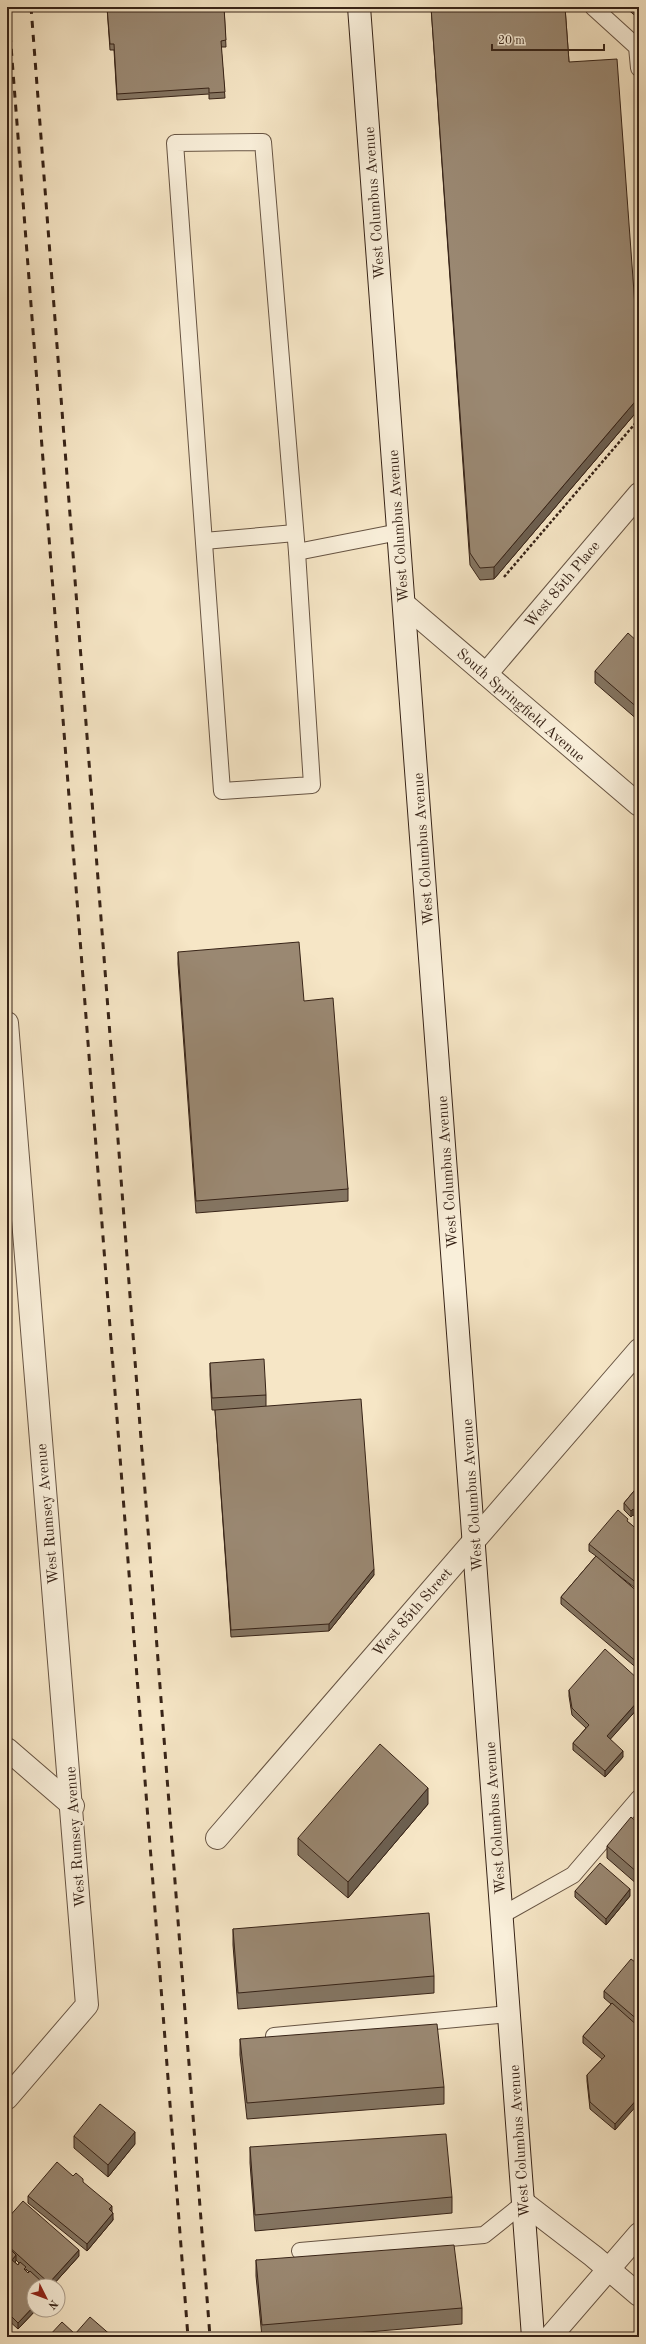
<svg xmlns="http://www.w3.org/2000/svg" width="646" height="2344" font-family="'Old Standard TT',serif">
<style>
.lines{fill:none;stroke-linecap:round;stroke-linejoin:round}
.service-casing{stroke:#675443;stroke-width:18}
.minor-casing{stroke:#675443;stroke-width:24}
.secondary-casing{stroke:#372317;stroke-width:24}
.path{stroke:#372317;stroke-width:2.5;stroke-dasharray:3 2;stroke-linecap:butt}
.service{stroke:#f9efda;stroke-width:16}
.minor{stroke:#f9efda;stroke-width:22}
.secondary{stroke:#f9efda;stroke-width:22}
.rail{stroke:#372317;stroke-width:3;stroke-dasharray:7 7;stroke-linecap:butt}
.wall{fill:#847562;stroke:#372317;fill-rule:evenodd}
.shaded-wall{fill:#6c5f50;stroke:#372317}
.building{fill:#9a8872;stroke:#372317}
.labels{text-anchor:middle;stroke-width:4;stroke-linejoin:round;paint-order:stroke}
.street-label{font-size:15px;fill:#372317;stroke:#f9efda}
</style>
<rect width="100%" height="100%" fill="#f6e6c6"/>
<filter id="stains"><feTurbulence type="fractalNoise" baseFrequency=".005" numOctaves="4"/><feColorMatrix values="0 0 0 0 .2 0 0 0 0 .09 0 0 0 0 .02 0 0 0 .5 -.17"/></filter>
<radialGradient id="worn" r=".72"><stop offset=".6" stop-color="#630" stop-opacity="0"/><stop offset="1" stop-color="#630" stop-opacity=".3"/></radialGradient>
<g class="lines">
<defs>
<g id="service">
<polyline points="593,7 637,47 639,68"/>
<polygon points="263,142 297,552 312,785 222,791 175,143"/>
<polyline points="204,541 295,533"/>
<polyline points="297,552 399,532"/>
<polyline points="502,1915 573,1875 639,1798"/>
<polyline points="274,2036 509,2014"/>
<polyline points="300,2251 484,2235 524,2203"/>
</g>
<g id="minor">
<polyline points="404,604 639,805"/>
<polyline points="486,674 639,494"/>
<path d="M7 1023C31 1350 63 1677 87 2005L7 2098"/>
<polyline points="7,1749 73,1806"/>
<polyline points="217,1838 639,1350"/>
<polyline points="524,2203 593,2256 639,2295"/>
<polyline points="550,2337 639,2234"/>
</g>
<polyline id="secondary" points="359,7 533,2337"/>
</defs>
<use href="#service" class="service-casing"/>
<use href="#minor" class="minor-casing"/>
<use href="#secondary" class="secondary-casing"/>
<polyline class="path" points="504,577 639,419"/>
<use href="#service" class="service"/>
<use href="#minor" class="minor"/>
<use href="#secondary" class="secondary"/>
<g class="rail">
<polyline points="8,7 188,2337"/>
<polyline points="31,7 210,2337"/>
</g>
</g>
<g class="wall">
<polygon points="107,7 224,7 226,47 221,47 225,98 209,99 209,94 117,100 114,50 110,50"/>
<polygon points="431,7 565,7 569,62 639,361 639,409 494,579 480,580 470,565"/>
<polygon points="625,7 639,7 639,19"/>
<polygon points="639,643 639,721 595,683 595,671"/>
<polygon points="178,952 304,1001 348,1189 348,1201 196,1213 178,964"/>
<polygon points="210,1363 266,1395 266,1406 374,1575 329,1631 231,1637 215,1410 212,1410 210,1375"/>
<polygon points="639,1485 639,1520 633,1515 631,1517 624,1510 624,1503"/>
<polygon points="628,1522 639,1531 639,1591 612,1570 639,1593 639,1670 561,1604 561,1597 596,1556 589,1551 589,1544"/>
<polygon points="569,1690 639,1707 610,1739 623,1757 605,1777 573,1750 573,1743 586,1728 572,1715 569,1696"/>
<polygon points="428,1804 348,1898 298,1855 298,1838"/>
<polygon points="639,1824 638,1885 607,1858 607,1846"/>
<polygon points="575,1891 630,1896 606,1925 575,1897"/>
<polygon points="233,1929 434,1976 434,1993 238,2009 233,1945"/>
<polygon points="639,1965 639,2095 615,2130 590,2109 587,2081 587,2075 602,2059 583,2043 583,2036 611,2004 604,1998 604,1991"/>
<polygon points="240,2039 444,2087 444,2104 247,2119 240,2055"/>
<polygon points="74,2136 135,2144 108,2177 74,2148"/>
<polygon points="250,2147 452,2197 452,2213 255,2231 250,2163"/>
<polygon points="73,2176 83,2183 112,2212 113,2220 87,2251 28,2203 28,2196"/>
<path d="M7 2219 79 2256 52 2286H45L42 2283 34 2310H36L18 2329 7 2319ZM16 2260 19 2263 18 2265 15 2262 16 2261ZM26 2269 29 2272 28 2273 26 2271Z"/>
<polygon points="256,2260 462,2308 462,2324 308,2337 262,2337 256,2276"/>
</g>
<g class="shaded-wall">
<polygon points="639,397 639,409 494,579 494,567"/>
<polygon points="633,1509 633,1515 631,1517 631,1511"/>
<polygon points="374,1569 374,1575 329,1631 329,1624"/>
<polygon points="639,1700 639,1707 607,1743 607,1736"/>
<polygon points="623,1751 623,1757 605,1777 605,1771"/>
<polygon points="428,1788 428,1804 348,1898 348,1882"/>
<rect x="638" y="1873" width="1" height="12"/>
<polygon points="630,1889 630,1896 606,1925 606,1919"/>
<polygon points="639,2089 639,2095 635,2099 635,2092"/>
<polygon points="639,2097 639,2103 615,2130 615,2124"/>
<polygon points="135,2132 135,2144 108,2177 108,2165"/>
<polygon points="112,2206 112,2213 109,2209"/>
<polygon points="113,2213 113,2220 87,2251 87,2244"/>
<polygon points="79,2250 79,2256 52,2286 49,2286 49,2283"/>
<polygon points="16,2255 16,2261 12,2266 12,2260"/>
<polygon points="34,2306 34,2310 36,2310 18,2329 18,2323"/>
</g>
<g class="building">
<polygon points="107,7 224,7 226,40 221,41 225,92 209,93 209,88 117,94 114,44 110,44"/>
<polygon points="431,7 565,7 569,62 617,59 639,361 639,397 494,567 480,568 470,553"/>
<polygon points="628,633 639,643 639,709 595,671"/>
<polygon points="299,942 304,1001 333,998 348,1189 196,1201 178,952"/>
<polygon points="264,1359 266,1395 212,1398 210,1363"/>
<polygon points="361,1399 374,1569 329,1624 231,1630 215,1410"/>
<polygon points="639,1485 639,1514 633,1509 631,1511 624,1503"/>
<polygon points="618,1510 628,1519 627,1521 639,1531 639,1585 589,1544"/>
<polygon points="596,1556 639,1593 639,1664 561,1597"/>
<polygon points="605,1649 639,1680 639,1700 607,1736 623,1751 605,1771 573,1743 589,1725 572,1708 569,1690"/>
<polygon points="380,1744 428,1788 348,1882 298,1838"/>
<polygon points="631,1817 639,1824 639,1873 638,1873 607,1846"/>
<polygon points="600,1863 630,1889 606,1919 575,1891"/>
<polygon points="429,1913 434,1976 238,1993 233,1929"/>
<polygon points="631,1959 639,1965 639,2021 604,1991"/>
<polygon points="612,2003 639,2027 639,2089 635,2092 639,2096 639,2097 615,2124 590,2102 587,2075 605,2056 583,2036"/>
<polygon points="437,2024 444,2087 247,2103 240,2039"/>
<polygon points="100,2104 135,2132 108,2165 74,2136"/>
<polygon points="446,2134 452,2197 255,2215 250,2147"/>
<polygon points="57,2162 73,2176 76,2173 83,2179 83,2182 112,2206 109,2209 113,2213 87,2244 28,2196"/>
<polygon points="23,2201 79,2250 49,2283 7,2245 7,2219"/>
<polygon points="454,2245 462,2308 262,2325 256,2260"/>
<polygon points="10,2249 16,2255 12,2260 18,2265 20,2262 26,2267 24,2269 28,2273 30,2271 42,2282 40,2284 43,2286 34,2286 34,2306 18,2323 7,2312 7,2252"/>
<polygon points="90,2317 113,2337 48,2337 62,2322 75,2334"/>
</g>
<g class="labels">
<g class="street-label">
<text transform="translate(374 203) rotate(-94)" y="5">West Columbus Avenue</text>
<text transform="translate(398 526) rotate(-94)" y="5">West Columbus Avenue</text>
<text transform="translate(562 584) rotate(-50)" y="5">West 85th Place</text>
<text transform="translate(521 705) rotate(41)" y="5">South Springfield Avenue</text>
<text transform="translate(423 849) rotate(-94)" y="5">West Columbus Avenue</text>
<text transform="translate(447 1172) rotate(-94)" y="5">West Columbus Avenue</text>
<text transform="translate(472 1495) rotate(-94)" y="5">West Columbus Avenue</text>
<text transform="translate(47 1514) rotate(-95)" y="5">West Rumsey Avenue</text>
<text transform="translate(412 1612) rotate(-49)" y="5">West 85th Street</text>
<text transform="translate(495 1818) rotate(-94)" y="5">West Columbus Avenue</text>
<text transform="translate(75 1837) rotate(-94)" y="5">West Rumsey Avenue</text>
<text transform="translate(519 2141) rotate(-94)" y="5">West Columbus Avenue</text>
</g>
</g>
<rect width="646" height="2344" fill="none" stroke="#f6e6c6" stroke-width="24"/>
<rect x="8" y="8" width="630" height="2328" fill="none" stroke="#372317" stroke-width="2"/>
<rect x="12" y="12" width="622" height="2320" fill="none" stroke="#372317"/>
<g transform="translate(46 2298) rotate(132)"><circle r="19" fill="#f9efda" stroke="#ab9d8c"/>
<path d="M0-3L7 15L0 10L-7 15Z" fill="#8f2418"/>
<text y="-6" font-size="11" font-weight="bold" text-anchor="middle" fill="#372317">N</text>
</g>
<path d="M492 44v6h112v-6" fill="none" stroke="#372317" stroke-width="2"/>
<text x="498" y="44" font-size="12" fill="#372317" stroke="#f9efda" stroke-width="3" paint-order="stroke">20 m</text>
<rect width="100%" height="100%" filter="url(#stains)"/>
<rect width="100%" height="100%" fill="url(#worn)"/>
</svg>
